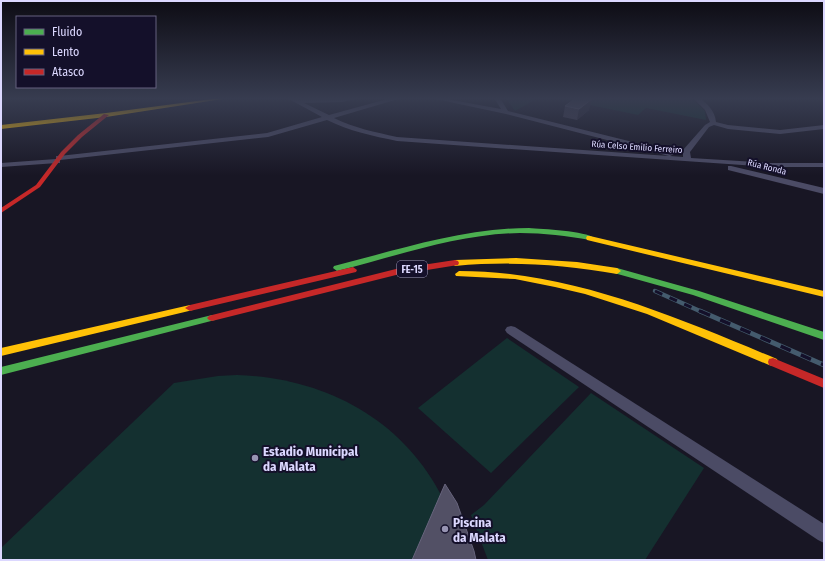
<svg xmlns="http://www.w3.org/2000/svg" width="825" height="561" font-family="'Fira Sans Condensed',sans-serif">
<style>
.green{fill:#143030}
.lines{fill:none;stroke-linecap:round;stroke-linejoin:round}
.street{fill:#4b4b65;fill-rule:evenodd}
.fast{fill:#4caf50;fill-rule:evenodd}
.slow{fill:#ffc107;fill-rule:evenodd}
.jam{fill:#c62828;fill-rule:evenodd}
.rail-far1-casing{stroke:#445b6d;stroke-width:4.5}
.rail-casing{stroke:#445b6d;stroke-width:5}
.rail-far1{stroke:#14102a;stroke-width:3;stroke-dasharray:8;stroke-linecap:butt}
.rail{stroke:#14102a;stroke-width:3.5;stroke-dasharray:11;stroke-linecap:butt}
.wall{fill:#423f53}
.shaded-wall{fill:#2a2838}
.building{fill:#525065;stroke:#68657e}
.poi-dot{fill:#9794b2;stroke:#14102a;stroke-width:1.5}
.labels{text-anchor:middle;stroke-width:4;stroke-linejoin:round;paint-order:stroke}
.far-street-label{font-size:9px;fill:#dcd8ff;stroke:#14102a}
.shield{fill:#14102a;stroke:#a09cbf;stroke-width:1}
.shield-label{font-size:10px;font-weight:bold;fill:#dcd8ff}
.near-poi-label{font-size:13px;font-weight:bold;fill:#dcd8ff;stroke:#14102a;text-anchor:start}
</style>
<rect width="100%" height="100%" fill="#181624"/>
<g class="green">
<polygon points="506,98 538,98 515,111"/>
<polygon points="556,98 691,98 705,111 706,120 646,108 638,115"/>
<polygon points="507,338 579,387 491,473 418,408"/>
<path d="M237 375C325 378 403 419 443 499L418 560H1V548L174 383 218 376Z"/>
<polygon points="591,393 704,468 645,560 488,560 471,515 484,505"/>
</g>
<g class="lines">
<g class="street">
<path d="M287 98H294L299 100 313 98H360L342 102 304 103 329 115 391 98H399L398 99 334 118C354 128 375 132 397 137L669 156 506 114 431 98H441L501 109 494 98H500L508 111 673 152 674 154 670 156 683 157V150L705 125 710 122 705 110 693 98H699C708 104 715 111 716 122L728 125 780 130 824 125V129L780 134 728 129 714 125 709 127 690 152 691 158 770 163H824V167H770L397 141C373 136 349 131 327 120L268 137 60 160V163H57L1 167V163L56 159V156H59L267 133 322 117Z"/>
<polygon points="728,166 731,166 824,188 824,194 728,170"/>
<polygon points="511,326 515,327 824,524 824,543 818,540 507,333 505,330 507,327"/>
</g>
<g class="fast">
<path d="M529 228C542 229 586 231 594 238L590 240C567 236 544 233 520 233 458 234 397 256 337 271L333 268 334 266C398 250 463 228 529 228Z"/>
<polygon points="617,268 699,291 824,332 824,340 693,295 614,273 613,271 614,269"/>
<polygon points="212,315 215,316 217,318 215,320 1,375 1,367"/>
</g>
<g class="slow">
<polygon points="219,98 229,98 106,117 1,129 1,125 106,113"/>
<polygon points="587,236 590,236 824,291 824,297 587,240 586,238"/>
<path d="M516 258 577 262 617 268 621 271 617 274C563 264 510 261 455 266L451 263 455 260Z"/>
<path d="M459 271C571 271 675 317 777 359L778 362 777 365 773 366 769 365 647 314 585 294 555 287 515 279 456 276 455 274Z"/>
<polygon points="190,305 193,306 195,308 193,310 1,356 1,348"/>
</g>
<g class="jam">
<polygon points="104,114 109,115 82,137 65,154 40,187 1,213 1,208 36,185 61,152 78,135"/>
<polygon points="455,260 458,261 459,263 458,265 396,275 212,321 209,320 207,318 209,316 212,315 396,269"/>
<polygon points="353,267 357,270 356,272 190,311 185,308 190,305"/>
<polygon points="773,358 824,379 824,388 769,365 768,362 769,359"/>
</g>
<defs>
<polyline id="rail-far1" points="655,291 702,312"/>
<polyline id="rail" points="700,311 824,365"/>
</defs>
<use href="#rail-far1" class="rail-far1-casing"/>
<use href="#rail" class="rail-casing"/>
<use href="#rail-far1" class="rail-far1"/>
<use href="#rail" class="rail"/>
</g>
<polygon class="wall" points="565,106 589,110 577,120 563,117"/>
<polygon class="shaded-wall" points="592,99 589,110 577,120 579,109"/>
<g class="building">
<polygon points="576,98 586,98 592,99 579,109 565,106"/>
<polygon points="445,484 457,503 474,551 476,560 412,560"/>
</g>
<linearGradient id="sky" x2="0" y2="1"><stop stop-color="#0d0c14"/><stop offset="0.56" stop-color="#373c50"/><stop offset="1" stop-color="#373c50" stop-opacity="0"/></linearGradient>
<rect width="825" height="176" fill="url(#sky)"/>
<g class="poi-dot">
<circle cx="255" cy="458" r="4"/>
<circle cx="445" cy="529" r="4"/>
</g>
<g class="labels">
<g class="far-street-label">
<text transform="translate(637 147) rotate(4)" y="3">Rúa Celso Emilio Ferreiro</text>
<text transform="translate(767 167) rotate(14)" y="3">Rúa Ronda</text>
</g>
<rect class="shield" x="397" y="261" width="30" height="16" rx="3"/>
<g class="shield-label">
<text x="412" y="273">FE-15</text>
</g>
<g class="near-poi-label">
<text x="263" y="456">Estadio Municipal<tspan x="263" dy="15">da Malata</tspan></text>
<text x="453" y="527">Piscina<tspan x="453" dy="15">da Malata</tspan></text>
</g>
</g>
<rect width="825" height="561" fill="none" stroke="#dcd8ff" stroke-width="4"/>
<rect x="16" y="16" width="140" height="72" fill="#14102a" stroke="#64607f"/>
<rect x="24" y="29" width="20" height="6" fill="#4caf50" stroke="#64607f"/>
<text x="52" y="36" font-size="12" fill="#dcd8ff">Fluido</text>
<rect x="24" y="49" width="20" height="6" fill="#ffc107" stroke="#64607f"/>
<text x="52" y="56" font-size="12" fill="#dcd8ff">Lento</text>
<rect x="24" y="69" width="20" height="6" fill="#c62828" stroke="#64607f"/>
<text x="52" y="76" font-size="12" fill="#dcd8ff">Atasco</text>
</svg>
